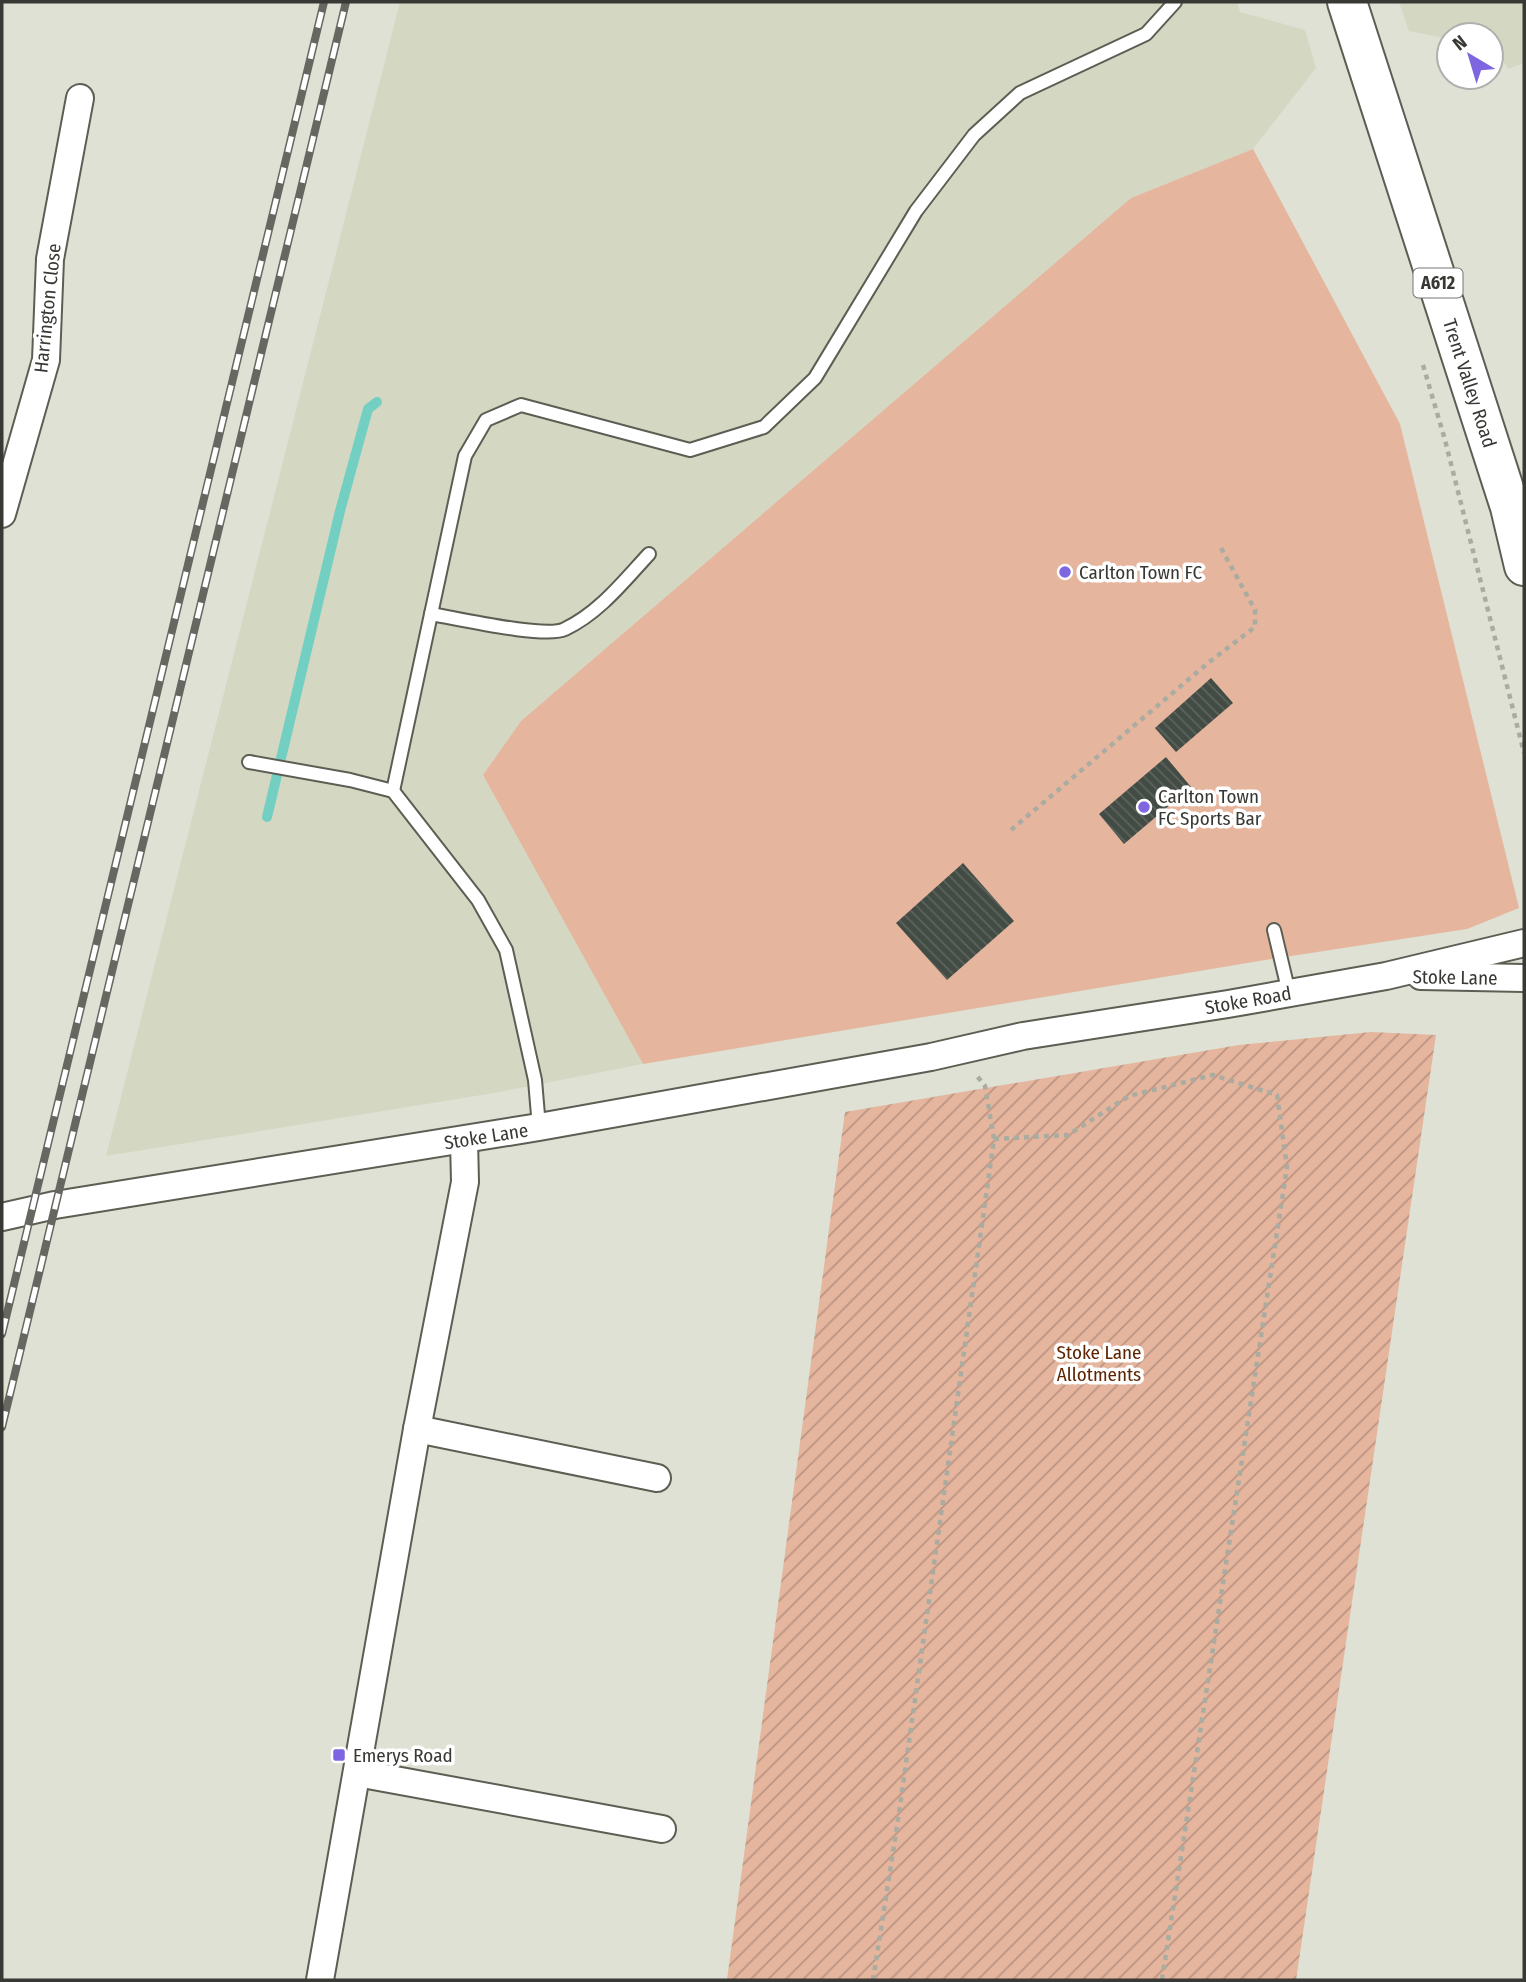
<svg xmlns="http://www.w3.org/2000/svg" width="1526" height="1982" font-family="'Fira Sans Condensed',sans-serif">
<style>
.built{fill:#d4d8c3}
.garden{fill:url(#garden-furrows)}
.pitch{fill:#e5b59e}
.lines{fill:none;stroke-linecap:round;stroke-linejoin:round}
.stream{stroke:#74cfc3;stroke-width:10}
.building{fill:url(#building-back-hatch)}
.service-casing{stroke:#5c5e53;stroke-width:16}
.minor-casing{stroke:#5c5e53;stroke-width:30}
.primary-casing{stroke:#5c5e53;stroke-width:42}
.path{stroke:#aaaca1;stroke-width:4.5;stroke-dasharray:5 5;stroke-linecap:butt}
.service{stroke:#fff;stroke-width:12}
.minor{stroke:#fff;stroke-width:26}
.primary{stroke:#fff;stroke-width:38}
.rail-casing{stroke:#666760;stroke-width:8}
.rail{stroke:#fff;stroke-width:5;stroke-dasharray:16;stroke-linecap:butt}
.poi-dot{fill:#7e66e1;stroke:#fff;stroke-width:2.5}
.labels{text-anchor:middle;stroke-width:7;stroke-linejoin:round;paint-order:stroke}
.shield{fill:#fff;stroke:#747471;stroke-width:2}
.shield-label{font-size:18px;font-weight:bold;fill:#383934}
.street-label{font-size:19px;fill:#383934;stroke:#fff}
.poi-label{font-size:19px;fill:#383934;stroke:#fff;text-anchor:start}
.park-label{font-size:19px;fill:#5e2400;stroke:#fff}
</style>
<defs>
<pattern id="garden-furrows" width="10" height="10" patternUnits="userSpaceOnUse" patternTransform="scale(1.75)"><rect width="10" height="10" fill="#e5b59e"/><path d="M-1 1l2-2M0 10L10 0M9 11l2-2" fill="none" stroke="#bb9482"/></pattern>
<pattern id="building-back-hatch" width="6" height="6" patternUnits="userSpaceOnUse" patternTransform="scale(1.75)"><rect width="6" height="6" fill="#424c44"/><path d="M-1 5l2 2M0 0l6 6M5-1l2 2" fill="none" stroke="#5c645d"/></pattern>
</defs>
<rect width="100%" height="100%" fill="#dee1d3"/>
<g class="built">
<polygon points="400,2 1237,2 1240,12 1305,30 1316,68 1253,149 1131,198 521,721 483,775 643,1064 494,1093 106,1156"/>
<polygon points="1399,2 1524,2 1524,63 1508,69 1496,48 1491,47 1491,35 1449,35 1449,39 1409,31"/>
</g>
<polygon class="garden" points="1371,1032 1436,1035 1296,1980 727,1980 845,1112 1239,1045"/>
<polygon class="pitch" points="1253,149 1400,424 1519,908 1467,929 1265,960 643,1064 483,775 521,721 1131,198"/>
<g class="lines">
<polyline class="stream" points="267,817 340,511 368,409 377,402"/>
</g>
<g class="building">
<polygon points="1211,678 1233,703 1176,752 1155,728"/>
<polygon points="1166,757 1191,787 1124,844 1099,814"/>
<polygon points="963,863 1014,921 947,980 896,923"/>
</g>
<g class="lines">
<defs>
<g id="service">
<path d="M431 614C456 618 546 639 565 629 599 613 624 581 649 554"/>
<polyline points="249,762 350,780 393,791 478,900 506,950 535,1080 539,1127"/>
<polyline points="393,791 465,456 486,420 521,405 690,450 764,427 815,378 916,211 974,135 1020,93 1146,34 1175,2"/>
<polyline points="1274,930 1289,993"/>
</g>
<g id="minor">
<polyline points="2,514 46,360 50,259 80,98"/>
<polyline points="1421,976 1524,978"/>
<polyline points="2,1217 55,1205 539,1127 931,1057 1023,1036 1228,1004 1386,976 1524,943"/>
<polyline points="417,1429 657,1478"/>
<polyline points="357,1773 662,1829"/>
<polyline points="320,1980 417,1429 465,1182 464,1140"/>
</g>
<polyline id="primary" points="1347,2 1510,507 1524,566"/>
</defs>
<use href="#service" class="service-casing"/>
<use href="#minor" class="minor-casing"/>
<use href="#primary" class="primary-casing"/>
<g class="path">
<polyline points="1423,365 1445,440 1524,753"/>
<polyline points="1011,830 1208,663 1255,627 1255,610 1221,548"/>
<polyline points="994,1139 1068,1135 1129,1096 1213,1075 1277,1095 1287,1167 1162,1980"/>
<polyline points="873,1980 898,1820 994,1139 985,1086 977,1076"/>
</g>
<use href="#service" class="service"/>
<use href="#minor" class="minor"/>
<use href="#primary" class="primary"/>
<defs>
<g id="rail">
<polyline points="2,1334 324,2"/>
<polyline points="2,1427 346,2"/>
</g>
</defs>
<use href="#rail" class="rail-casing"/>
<use href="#rail" class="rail"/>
</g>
<g class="poi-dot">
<circle cx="1065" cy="572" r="7"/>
<circle cx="1144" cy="807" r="7"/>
<rect x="332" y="1748" width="14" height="14" rx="3.5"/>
</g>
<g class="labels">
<rect class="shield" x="1413.5" y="268.5" width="49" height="29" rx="5"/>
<g class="shield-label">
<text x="1438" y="289">A612</text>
</g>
<g class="street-label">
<text transform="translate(47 308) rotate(-84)" y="7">Harrington Close</text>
<text transform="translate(1470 383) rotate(72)" y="7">Trent Valley Road</text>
<text transform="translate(1455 977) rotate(1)" y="7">Stoke Lane</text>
<text transform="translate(1248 1000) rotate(-10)" y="7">Stoke Road</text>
<text transform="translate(486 1136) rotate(-9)" y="7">Stoke Lane</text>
</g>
<g class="poi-label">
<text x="1079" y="579">Carlton Town FC</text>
<text x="1158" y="803">Carlton Town<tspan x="1158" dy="22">FC Sports Bar</tspan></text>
<text x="353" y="1762">Emerys Road</text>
</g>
<g class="park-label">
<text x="1099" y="1359">Stoke Lane<tspan x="1099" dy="22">Allotments</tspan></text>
</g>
</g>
<rect width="1526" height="1982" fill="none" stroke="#383934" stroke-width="7"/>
<g transform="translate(1470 56) rotate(322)"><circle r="33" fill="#ffffff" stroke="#afb0ae" stroke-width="2"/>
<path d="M0-5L12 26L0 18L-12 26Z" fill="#7e66e1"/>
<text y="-10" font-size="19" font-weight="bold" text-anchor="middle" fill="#383934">N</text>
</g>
</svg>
